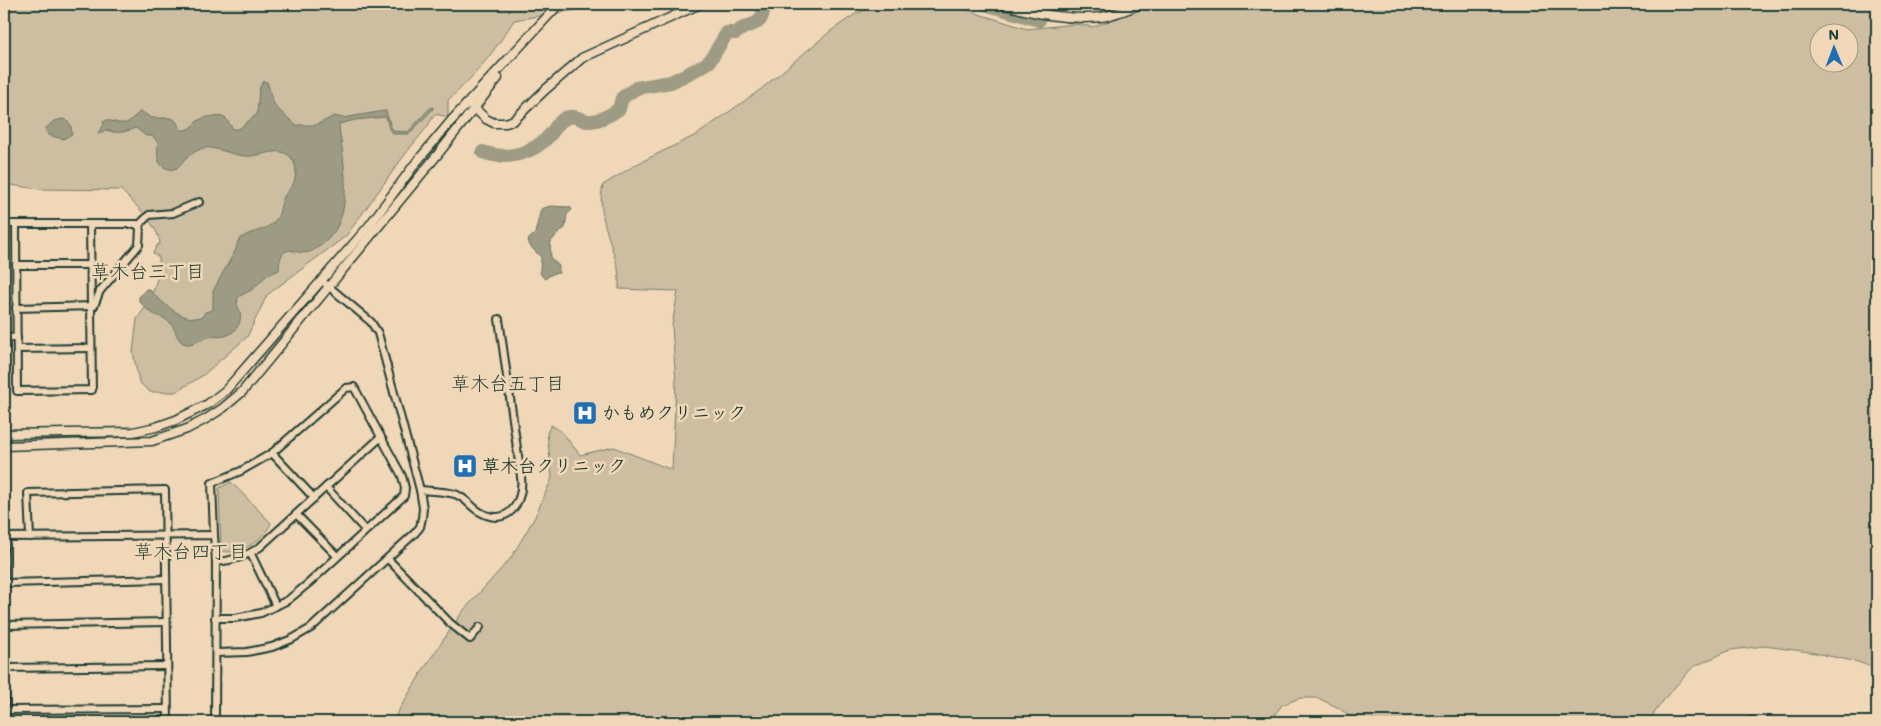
<svg xmlns="http://www.w3.org/2000/svg" width="1881" height="726" font-family="Mali,'Klee One',sans-serif">
<style>
.green{fill:#cdbea2;stroke:#767e6b;fill-rule:evenodd}
.water{fill:#9d9b83;stroke:#6b7563}
.lines{fill:none;stroke-linecap:round;stroke-linejoin:round}
.river{stroke:#9d9b83;stroke-width:14}
.minor-casing{stroke:#1f3d34;stroke-width:10}
.tertiary-casing{stroke:#1f3d34;stroke-width:11}
.minor{stroke:#efd7b7;stroke-width:6}
.tertiary{stroke:#efd7b7;stroke-width:8}
.labels{text-anchor:middle;stroke-width:5;stroke-linejoin:round;paint-order:stroke}
.poi-label{font-size:18px;font-weight:bold;fill:#1f3d34;stroke:#efd7b7;text-anchor:start}
.neighbourhood-label{font-size:19px;fill:#1f3d34;stroke:#efd7b7}
</style>
<rect width="100%" height="100%" fill="#efd7b7"/>
<filter id="ink" filterUnits="userSpaceOnUse"><feTurbulence type="fractalNoise" baseFrequency=".02" numOctaves="2"/><feDisplacementMap in="SourceGraphic" scale="10" xChannelSelector="R" yChannelSelector="G"/><feConvolveMatrix kernelMatrix="1 2 1 2 8 2 1 2 1" color-interpolation-filters="sRGB"/></filter>
<g filter="url(#ink)">
<g class="green">
<path d="M4 4H613L514 20C493 53 478 73 448 100V117L435 114 427 127 406 153 346 236 267 295 247 337 202 376 175 392H150L139 382 133 352 137 319 151 299 159 272V257L153 253 158 244 160 245C160 226 133 203 121 190L39 189 4 184Z"/>
<path d="M882 4H947L1027 29 1075 24 1093 27 1155 4H1874L1877 5V669L1858 662 1810 652 1764 646 1730 650 1693 667 1665 698 1648 722H1357L1339 708 1318 698H1300L1282 705 1272 718V722H392L423 670 463 611 511 558 535 517 552 478 547 433 551 425 562 432 580 455 614 447 672 470 676 383 672 326 678 291 619 289C619 282 619 275 618 269 612 242 596 213 603 185L637 164 698 134 760 90 832 30 857 13ZM1818 32H1848V62H1818Z"/>
<path d="M231 482 271 523C264 540 239 556 221 551L219 488Z"/>
</g>
<g class="water">
<path d="M263 81 267 82C270 89 270 95 273 102 277 111 289 117 295 125H316L334 116 343 118 384 111H386L391 127 394 131 408 132 429 109 433 107V109L409 134H393L389 129 386 117 355 120 339 124C339 132 341 140 342 148 346 178 351 221 324 243 308 255 307 254 289 250 279 253 280 261 279 270L266 276 253 289 238 297 237 305C245 316 239 332 225 336 220 337 214 336 209 337 201 339 192 347 183 343 176 339 176 329 170 323 164 317 157 316 150 312 146 309 142 304 139 301V297L146 289H149C161 301 184 325 203 316L205 312 213 310V291L236 249 238 241C248 230 263 233 274 222 282 214 279 204 285 195 287 191 290 189 292 186 301 171 294 149 274 152 263 153 255 157 244 156 233 155 213 146 203 148 198 150 191 154 187 157 180 163 178 173 166 168 154 163 159 150 157 141L152 136H146L136 128C127 131 117 135 107 130L97 134 104 125 103 122 107 120 118 123H127L141 111 151 118H172L176 121 181 130C191 131 192 124 199 120 206 116 217 116 225 117L233 129H239L257 114 259 89Z"/>
<polygon points="62,119 66,120 71,125 72,134 63,139 48,135 46,131 46,128 54,121"/>
<path d="M550 206 570 207 572 210 567 214 565 228 558 233 550 243 551 259 559 266V273L552 274 545 279C537 273 541 266 541 257L530 246 528 240 535 233 541 209Z"/>
</g>
<g class="lines">
<g class="river">
<polyline points="985,4 1039,20"/>
<polyline points="1042,4 1042,7"/>
<path d="M483 152C506 161 533 154 550 135 555 129 560 118 569 117 576 115 581 120 587 121 597 122 611 115 619 109L622 98 636 88 671 82 697 69 709 62 727 33H736C749 20 763 31 764 4"/>
</g>
<defs>
<g id="minor">
<polyline points="4,224 137,224 140,228 139,245 100,291 94,306 16,308"/>
<polyline points="16,224 17,391 92,390 90,224"/>
<polyline points="138,226 149,215 173,213 199,202"/>
<polyline points="16,265 91,265"/>
<polyline points="4,337 17,338"/>
<polyline points="17,349 91,348"/>
<polyline points="272,453 314,498"/>
<polyline points="326,487 365,530"/>
<path d="M420 490C431 491 444 491 455 494 466 498 471 507 480 512 508 528 524 502 521 477L499 319"/>
<polyline points="297,515 337,556"/>
<polyline points="214,535 212,483 241,471 272,453 346,388 354,387 402,476 405,488 404,496 310,582 288,600 261,613 235,618 215,618"/>
<polyline points="4,537 214,535 216,562 215,717 213,722"/>
<polyline points="4,537 5,722"/>
<polyline points="30,537 28,493 165,490 168,722"/>
<polyline points="251,554 276,606"/>
<polyline points="388,559 450,623 470,639 480,627"/>
<path d="M216 562C232 561 247 556 260 547L380 438"/>
<polyline points="5,583 166,579"/>
<polyline points="5,625 166,622"/>
<polyline points="216,653 247,652 272,647 292,639 311,628 415,533 420,527 422,518 423,508 420,490 378,333 371,322 321,280"/>
<polyline points="5,668 166,666"/>
<polyline points="5,710 167,709"/>
<polyline points="1750,721 1755,722"/>
</g>
<g id="tertiary">
<path d="M1002 4C1033 13 1068 21 1101 17 1114 15 1128 9 1141 4"/>
<polyline points="472,106 486,119 494,123 506,123 514,120 545,90 582,58 700,4"/>
<polyline points="4,434 133,432 156,427 176,420 208,404 226,390 369,226 415,164 451,121 559,4"/>
<polyline points="4,446 152,441 187,429 206,419 223,408 242,392 438,154 498,78"/>
</g>
</defs>
<use href="#minor" class="minor-casing"/>
<use href="#tertiary" class="tertiary-casing"/>
<use href="#minor" class="minor"/>
<use href="#tertiary" class="tertiary"/>
</g>
</g>
<defs>
<symbol id="hospital-square" viewBox="-11 -11 22 22"><rect x="-9" y="-9" width="18" height="18" rx="4" fill="#1f6fb2" stroke="#efd7b7"/><path d="M-5-5h3v3.5h4V-5h3V5h-3V1.5h-4V5h-3Z" fill="#fff"/></symbol>
</defs>
<g fill-rule="evenodd">
<use href="#hospital-square" x="571" y="399" width="28" height="28"/>
<use href="#hospital-square" x="451" y="452" width="28" height="28"/>
</g>
<g class="labels">
<g class="poi-label">
<text x="602" y="419">かもめクリニック</text>
<text x="482" y="472">草木台クリニック</text>
</g>
<g class="neighbourhood-label">
<text x="148" y="278">草木台三丁目</text>
<text x="508" y="390">草木台五丁目</text>
<text x="191" y="558">草木台四丁目</text>
</g>
</g>
<rect width="1881" height="726" fill="none" stroke="#efd7b7" stroke-width="20"/>
<rect x="10" y="10" width="1861" height="706" fill="none" stroke="#1f3d34" stroke-width="2" filter="url(#ink)"/>
<g transform="translate(1834 48) rotate(359)"><circle r="24" fill="#efd7b7" stroke="#9c9983"/>
<path d="M0-4L9 19L0 12L-9 19Z" fill="#1f6fb2"/>
<text y="-8" font-size="14" font-weight="bold" text-anchor="middle" fill="#1f3d34">N</text>
</g>
</svg>
